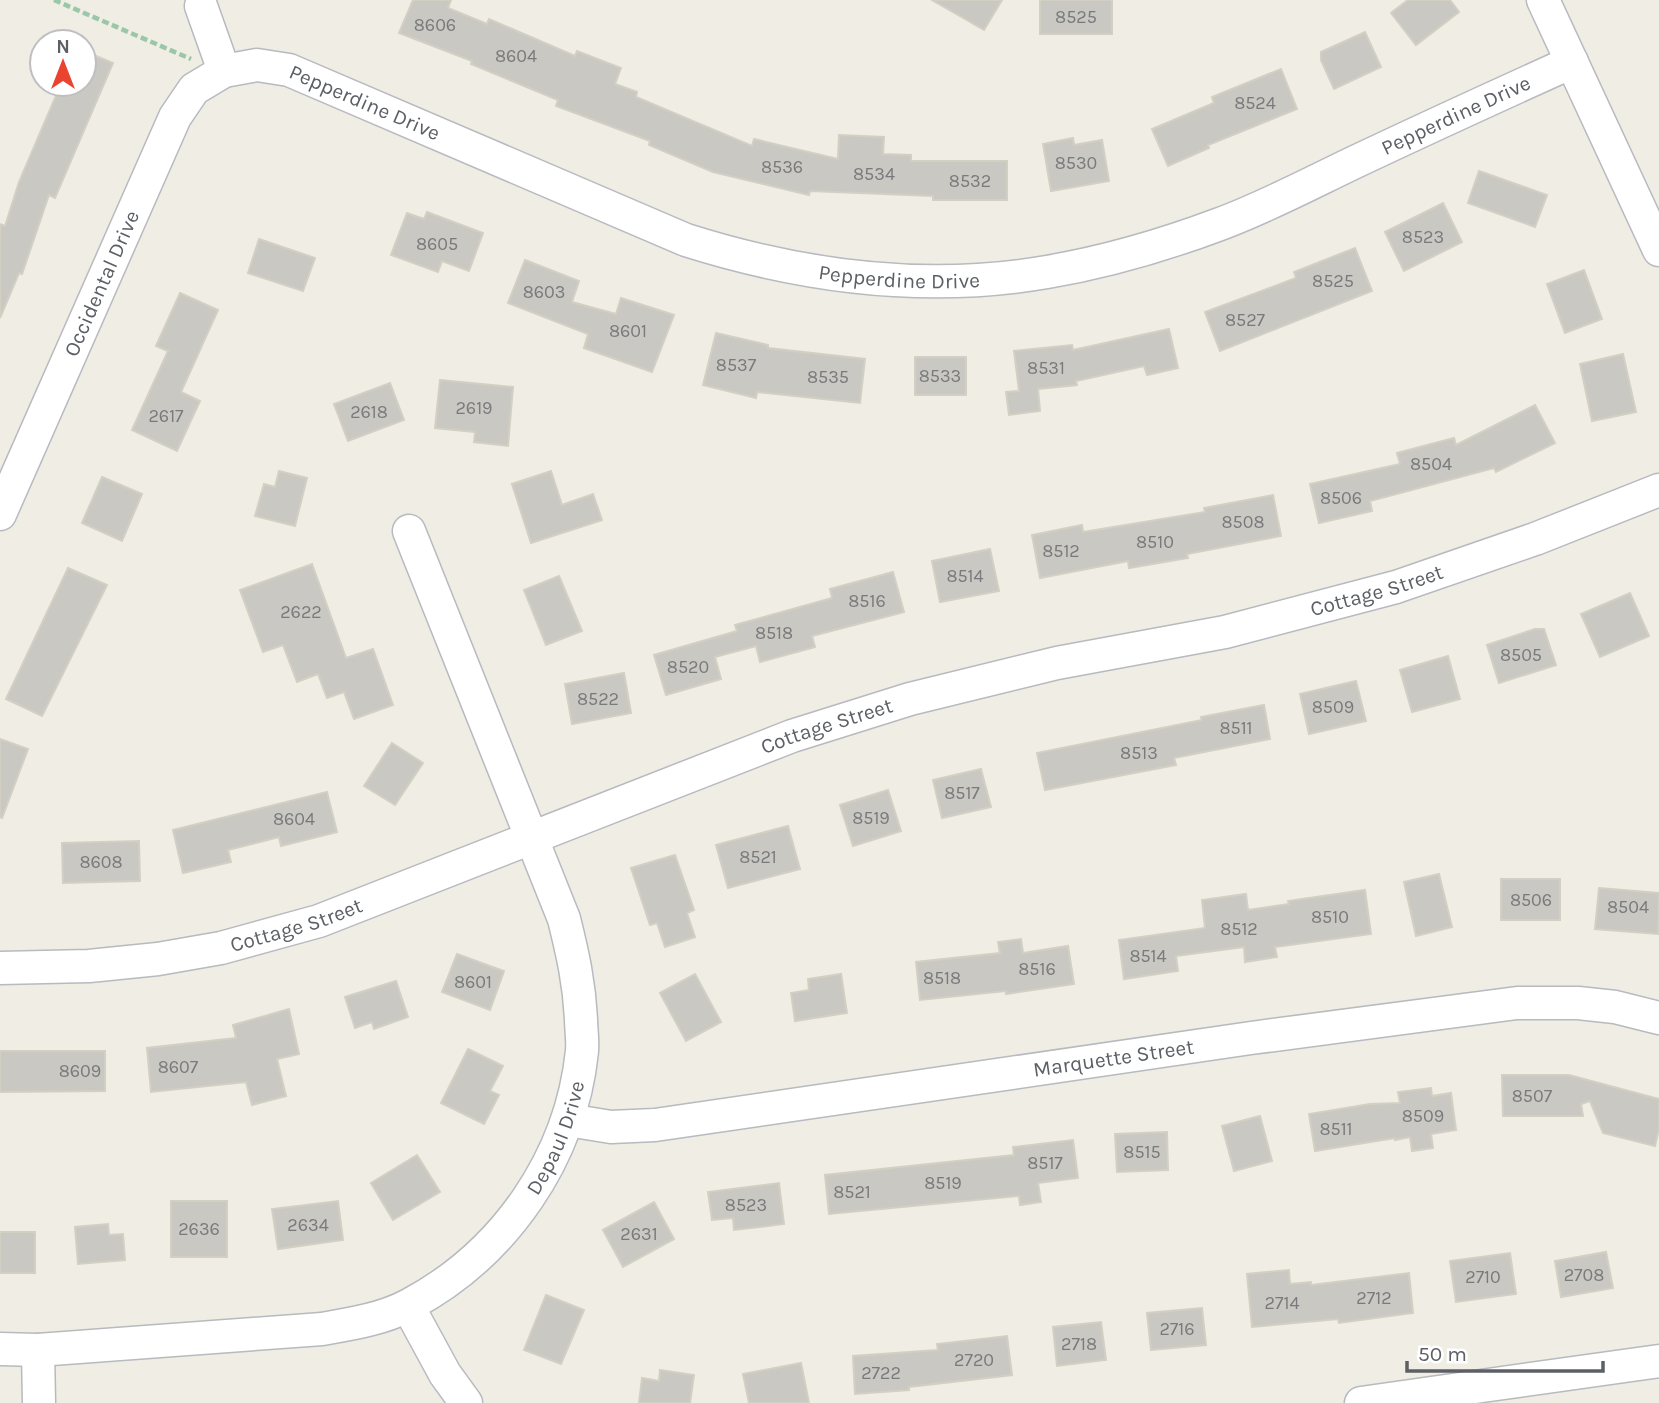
<svg xmlns="http://www.w3.org/2000/svg" width="1659" height="1403" font-family="Karla,sans-serif">
<style>
.building{fill:#cac8c2;stroke:#d4cfc3;stroke-width:2}
.lines{fill:none;stroke-linecap:round;stroke-linejoin:round}
.minor-casing{stroke:#b7babe;stroke-width:35}
.path{stroke:#9ac7a8;stroke-width:4.5;stroke-dasharray:7 3.5;stroke-linecap:butt}
.minor{stroke:#fff;stroke-width:32}
.labels{text-anchor:middle;stroke-width:6;stroke-linejoin:round;paint-order:stroke}
.number-label{font-size:18px;fill:#787a7c}
.street-label{font-size:21px;fill:#5c6065;stroke:#fff}
</style>
<rect width="100%" height="100%" fill="#efede4"/>
<g class="building">
<polygon points="413,0 451,0 448,8 487,24 489,19 575,56 577,51 621,68 615,84 637,92 636,97 752,146 754,139 838,159 839,135 884,137 883,154 911,155 911,161 1007,161 1007,200 933,200 933,196 810,191 809,195 713,172 649,145 650,141 556,106 558,100 471,64 472,61 399,33"/>
<polygon points="932,0 1002,0 984,30"/>
<rect x="1040" y="0" width="72" height="34"/>
<polygon points="1408,0 1450,0 1459,12 1416,45 1391,13"/>
<polygon points="1365,32 1381,67 1334,89 1321,60 1321,52"/>
<polygon points="84,51 113,63 55,198 49,195 22,274 19,273 0,318 0,224 5,226 19,182 61,84 84,84"/>
<polygon points="1281,69 1297,109 1208,145 1209,148 1168,166 1152,129 1214,103 1212,97"/>
<polygon points="1073,138 1074,145 1102,140 1109,181 1051,191 1043,144"/>
<polygon points="1479,171 1547,195 1535,227 1468,203"/>
<polygon points="1443,203 1462,242 1404,271 1385,232"/>
<polygon points="427,212 483,233 469,271 442,261 438,272 391,255 407,213 424,219"/>
<polygon points="259,239 315,258 303,291 248,273"/>
<polygon points="1355,248 1372,291 1220,351 1205,312 1296,278 1294,272"/>
<polygon points="525,260 579,281 572,302 616,314 621,298 674,315 652,372 584,348 588,334 508,303"/>
<polygon points="1584,270 1602,319 1565,333 1547,284"/>
<polygon points="180,293 218,310 181,392 200,401 177,451 132,430 168,351 156,346"/>
<polygon points="1169,329 1178,368 1147,375 1144,366 1076,381 1077,385 1038,389 1040,411 1009,415 1006,392 1019,391 1014,351 1072,345 1073,350"/>
<polygon points="716,333 768,345 768,348 865,359 860,403 757,392 756,398 703,385"/>
<polygon points="1623,354 1636,412 1592,421 1580,364"/>
<rect x="915" y="357" width="51" height="38"/>
<polygon points="440,380 513,387 508,446 474,442 475,432 435,428"/>
<polygon points="390,383 404,420 348,441 334,404"/>
<polygon points="1535,405 1555,443 1496,472 1494,468 1370,501 1372,511 1319,523 1310,484 1400,464 1397,453 1454,438 1456,445"/>
<polygon points="279,471 307,478 295,526 255,516 264,484 275,487"/>
<polygon points="551,471 562,505 593,494 602,520 531,543 512,484"/>
<polygon points="102,477 142,494 122,541 82,523"/>
<polygon points="1273,495 1281,536 1187,554 1188,558 1129,568 1128,561 1040,578 1032,535 1082,525 1083,532 1205,512 1204,508"/>
<polygon points="990,549 999,591 940,602 932,561"/>
<polygon points="312,564 346,658 373,649 393,705 354,719 344,692 327,698 318,674 297,682 283,645 263,652 240,590"/>
<polygon points="68,568 107,585 42,716 6,699"/>
<polygon points="893,572 904,612 812,636 815,647 760,662 756,646 715,657 721,679 666,695 654,655 737,631 735,625 832,598 830,589"/>
<polygon points="559,576 582,631 546,645 524,590"/>
<polygon points="1630,593 1649,636 1600,657 1581,614"/>
<polygon points="1535,629 1544,629 1556,665 1499,683 1487,645"/>
<polygon points="1448,656 1460,699 1412,712 1400,670"/>
<polygon points="624,673 631,713 572,724 565,684"/>
<polygon points="1356,681 1366,721 1309,734 1300,694"/>
<polygon points="1264,705 1270,739 1174,758 1176,765 1045,790 1037,753 1202,720 1201,717"/>
<polygon points="0,739 28,749 2,818 0,817"/>
<polygon points="392,743 423,763 395,805 364,786"/>
<polygon points="981,769 991,807 942,818 933,780"/>
<polygon points="888,790 901,831 853,846 840,805"/>
<polygon points="327,792 337,832 281,846 279,837 228,850 231,862 183,873 173,830"/>
<polygon points="788,826 800,869 728,888 716,845"/>
<polygon points="139,841 140,881 63,883 62,843"/>
<polygon points="675,855 694,910 687,913 695,937 665,947 657,923 650,925 631,868"/>
<polygon points="1439,874 1452,927 1416,936 1404,882"/>
<rect x="1501" y="879" width="59" height="41"/>
<polygon points="1599,888 1659,893 1658,934 1595,929"/>
<polygon points="1365,890 1371,934 1275,947 1277,957 1245,962 1244,947 1176,956 1178,971 1124,979 1119,940 1205,928 1202,900 1246,894 1248,910 1289,904 1288,901"/>
<polygon points="1021,939 1023,953 1068,946 1074,984 1006,994 1006,991 920,1000 916,962 1000,953 998,942"/>
<polygon points="457,954 504,971 490,1010 442,992"/>
<polygon points="695,974 721,1022 686,1041 660,993"/>
<polygon points="841,974 847,1013 795,1021 791,993 809,990 808,979"/>
<polygon points="396,981 408,1017 374,1029 372,1022 355,1028 345,997"/>
<polygon points="289,1009 299,1054 277,1059 286,1096 252,1105 246,1082 151,1092 147,1048 236,1038 233,1025"/>
<polygon points="468,1049 503,1066 490,1091 499,1095 484,1124 441,1103"/>
<polygon points="0,1051 105,1051 105,1091 0,1092"/>
<polygon points="1502,1075 1569,1075 1659,1099 1659,1129 1655,1146 1603,1133 1590,1101 1581,1104 1583,1116 1503,1116"/>
<polygon points="1431,1088 1432,1096 1451,1093 1456,1130 1431,1134 1433,1148 1412,1151 1410,1137 1395,1140 1395,1138 1315,1151 1309,1114 1370,1104 1400,1103 1398,1092"/>
<polygon points="1260,1116 1272,1161 1234,1171 1222,1126"/>
<polygon points="1167,1132 1168,1170 1117,1172 1115,1134"/>
<polygon points="1073,1140 1078,1178 1038,1183 1041,1202 1020,1205 1019,1196 829,1214 825,1175 1014,1155 1013,1147"/>
<polygon points="417,1155 440,1192 393,1220 371,1183"/>
<polygon points="779,1183 784,1224 734,1230 733,1218 712,1220 708,1192"/>
<rect x="171" y="1201" width="56" height="56"/>
<polygon points="338,1201 343,1240 278,1249 272,1209"/>
<polygon points="654,1202 674,1239 623,1267 603,1230"/>
<polygon points="108,1224 109,1235 123,1234 125,1260 78,1264 75,1227"/>
<rect x="0" y="1232" width="35" height="41"/>
<polygon points="1606,1252 1613,1288 1561,1297 1555,1261"/>
<polygon points="1510,1253 1516,1294 1456,1302 1450,1261"/>
<polygon points="1289,1270 1290,1284 1311,1282 1311,1285 1409,1273 1413,1313 1339,1323 1338,1319 1252,1327 1247,1274"/>
<polygon points="546,1295 584,1310 561,1364 524,1350"/>
<polygon points="1202,1308 1206,1345 1151,1350 1147,1313"/>
<polygon points="1101,1322 1106,1360 1057,1366 1053,1327"/>
<polygon points="1007,1336 1012,1375 909,1387 909,1390 855,1394 853,1356 938,1350 937,1344"/>
<polygon points="801,1363 809,1403 749,1403 743,1374"/>
<polygon points="660,1370 694,1375 690,1403 639,1403 642,1378 659,1381"/>
</g>
<g class="lines">
<defs>
<g id="minor">
<polyline points="1543,0 1659,250"/>
<polyline points="201,6 224,71"/>
<path id="s1" d="M0 514 175 117 194 89 224 71 257 65 289 70 686 240C803 277 924 293 1047 272 1106 262 1164 245 1220 224 1266 207 1311 183 1355 162 1427 128 1499 95 1572 62"/>
<path id="s2" d="M0 968 89 966 158 959 221 948 319 921 792 736 910 699 1057 663 1225 632 1396 587 1535 539 1659 490"/>
<path id="s3" d="M568 1120 611 1127 655 1125 1251 1038 1517 1003H1578L1615 1007 1659 1018"/>
<polyline points="408,1306 445,1374 466,1403"/>
<path id="s4" d="M0 1349 38 1350 322 1329C351 1324 383 1319 409 1305 505 1254 571 1158 582 1051 583 1040 581 1029 581 1019 579 982 573 955 564 919L409 531"/>
<polyline points="38,1350 39,1403"/>
<polyline points="1361,1403 1659,1361"/>
</g>
</defs>
<use href="#minor" class="minor-casing"/>
<polyline class="path" points="54,0 191,59"/>
<use href="#minor" class="minor"/>
</g>
<g class="labels">
<g class="number-label">
<text x="1076" y="23">8525</text>
<text x="435" y="31">8606</text>
<text x="516" y="62">8604</text>
<text x="1255" y="109">8524</text>
<text x="1076" y="169">8530</text>
<text x="782" y="173">8536</text>
<text x="874" y="180">8534</text>
<text x="970" y="187">8532</text>
<text x="1423" y="243">8523</text>
<text x="437" y="250">8605</text>
<text x="1333" y="287">8525</text>
<text x="544" y="298">8603</text>
<text x="1245" y="326">8527</text>
<text x="628" y="337">8601</text>
<text x="736" y="371">8537</text>
<text x="1046" y="374">8531</text>
<text x="940" y="382">8533</text>
<text x="828" y="383">8535</text>
<text x="474" y="414">2619</text>
<text x="369" y="418">2618</text>
<text x="166" y="422">2617</text>
<text x="1431" y="470">8504</text>
<text x="1341" y="504">8506</text>
<text x="1243" y="528">8508</text>
<text x="1155" y="548">8510</text>
<text x="1061" y="557">8512</text>
<text x="965" y="582">8514</text>
<text x="867" y="607">8516</text>
<text x="301" y="618">2622</text>
<text x="774" y="639">8518</text>
<text x="1521" y="661">8505</text>
<text x="688" y="673">8520</text>
<text x="598" y="705">8522</text>
<text x="1333" y="713">8509</text>
<text x="1236" y="734">8511</text>
<text x="1139" y="759">8513</text>
<text x="962" y="799">8517</text>
<text x="871" y="824">8519</text>
<text x="294" y="825">8604</text>
<text x="758" y="863">8521</text>
<text x="101" y="868">8608</text>
<text x="1531" y="906">8506</text>
<text x="1628" y="913">8504</text>
<text x="1330" y="923">8510</text>
<text x="1239" y="935">8512</text>
<text x="1148" y="962">8514</text>
<text x="1037" y="975">8516</text>
<text x="942" y="984">8518</text>
<text x="473" y="988">8601</text>
<text x="178" y="1073">8607</text>
<text x="80" y="1077">8609</text>
<text x="1532" y="1102">8507</text>
<text x="1423" y="1122">8509</text>
<text x="1336" y="1135">8511</text>
<text x="1142" y="1158">8515</text>
<text x="1045" y="1169">8517</text>
<text x="943" y="1189">8519</text>
<text x="852" y="1198">8521</text>
<text x="746" y="1211">8523</text>
<text x="308" y="1231">2634</text>
<text x="199" y="1235">2636</text>
<text x="639" y="1240">2631</text>
<text x="1584" y="1281">2708</text>
<text x="1483" y="1283">2710</text>
<text x="1374" y="1304">2712</text>
<text x="1282" y="1309">2714</text>
<text x="1177" y="1335">2716</text>
<text x="1079" y="1350">2718</text>
<text x="974" y="1366">2720</text>
<text x="881" y="1379">2722</text>
</g>
<g class="street-label">
<text dy="7" stroke="none"><textPath href="#s1" startOffset="651">Pepperdine Drive</textPath></text>
<text dy="7" stroke="none"><textPath href="#s1" startOffset="1806">Pepperdine Drive</textPath></text>
<text dy="7" stroke="none"><textPath href="#s1" startOffset="1218">Pepperdine Drive</textPath></text>
<text dy="7" stroke="none"><textPath href="#s1" startOffset="252">Occidental Drive</textPath></text>
<text dy="7" stroke="none"><textPath href="#s2" startOffset="1435">Cottage Street</textPath></text>
<text dy="7" stroke="none"><textPath href="#s2" startOffset="868">Cottage Street</textPath></text>
<text dy="7" stroke="none"><textPath href="#s2" startOffset="301">Cottage Street</textPath></text>
<text dy="7" stroke="none"><textPath href="#s3" startOffset="551">Marquette Street</textPath></text>
<text dy="7" stroke="none"><textPath href="#s4" startOffset="642">Depaul Drive</textPath></text>
</g>
</g>
<g transform="translate(63 63)"><circle r="33" fill="#ffffff" stroke="#bebfc1" stroke-width="2"/>
<path d="M0-5L12 26L0 18L-12 26Z" fill="#ea4330"/>
<text y="-10" font-size="19" font-weight="bold" text-anchor="middle" fill="#5c6065">N</text>
</g>
<path d="M1407 1361v10h196v-10" fill="none" stroke="#5c6065" stroke-width="3.5"/>
<text x="1418" y="1361" font-size="21" fill="#5c6065" stroke="#ffffff" stroke-width="5" paint-order="stroke">50 m</text>
</svg>
